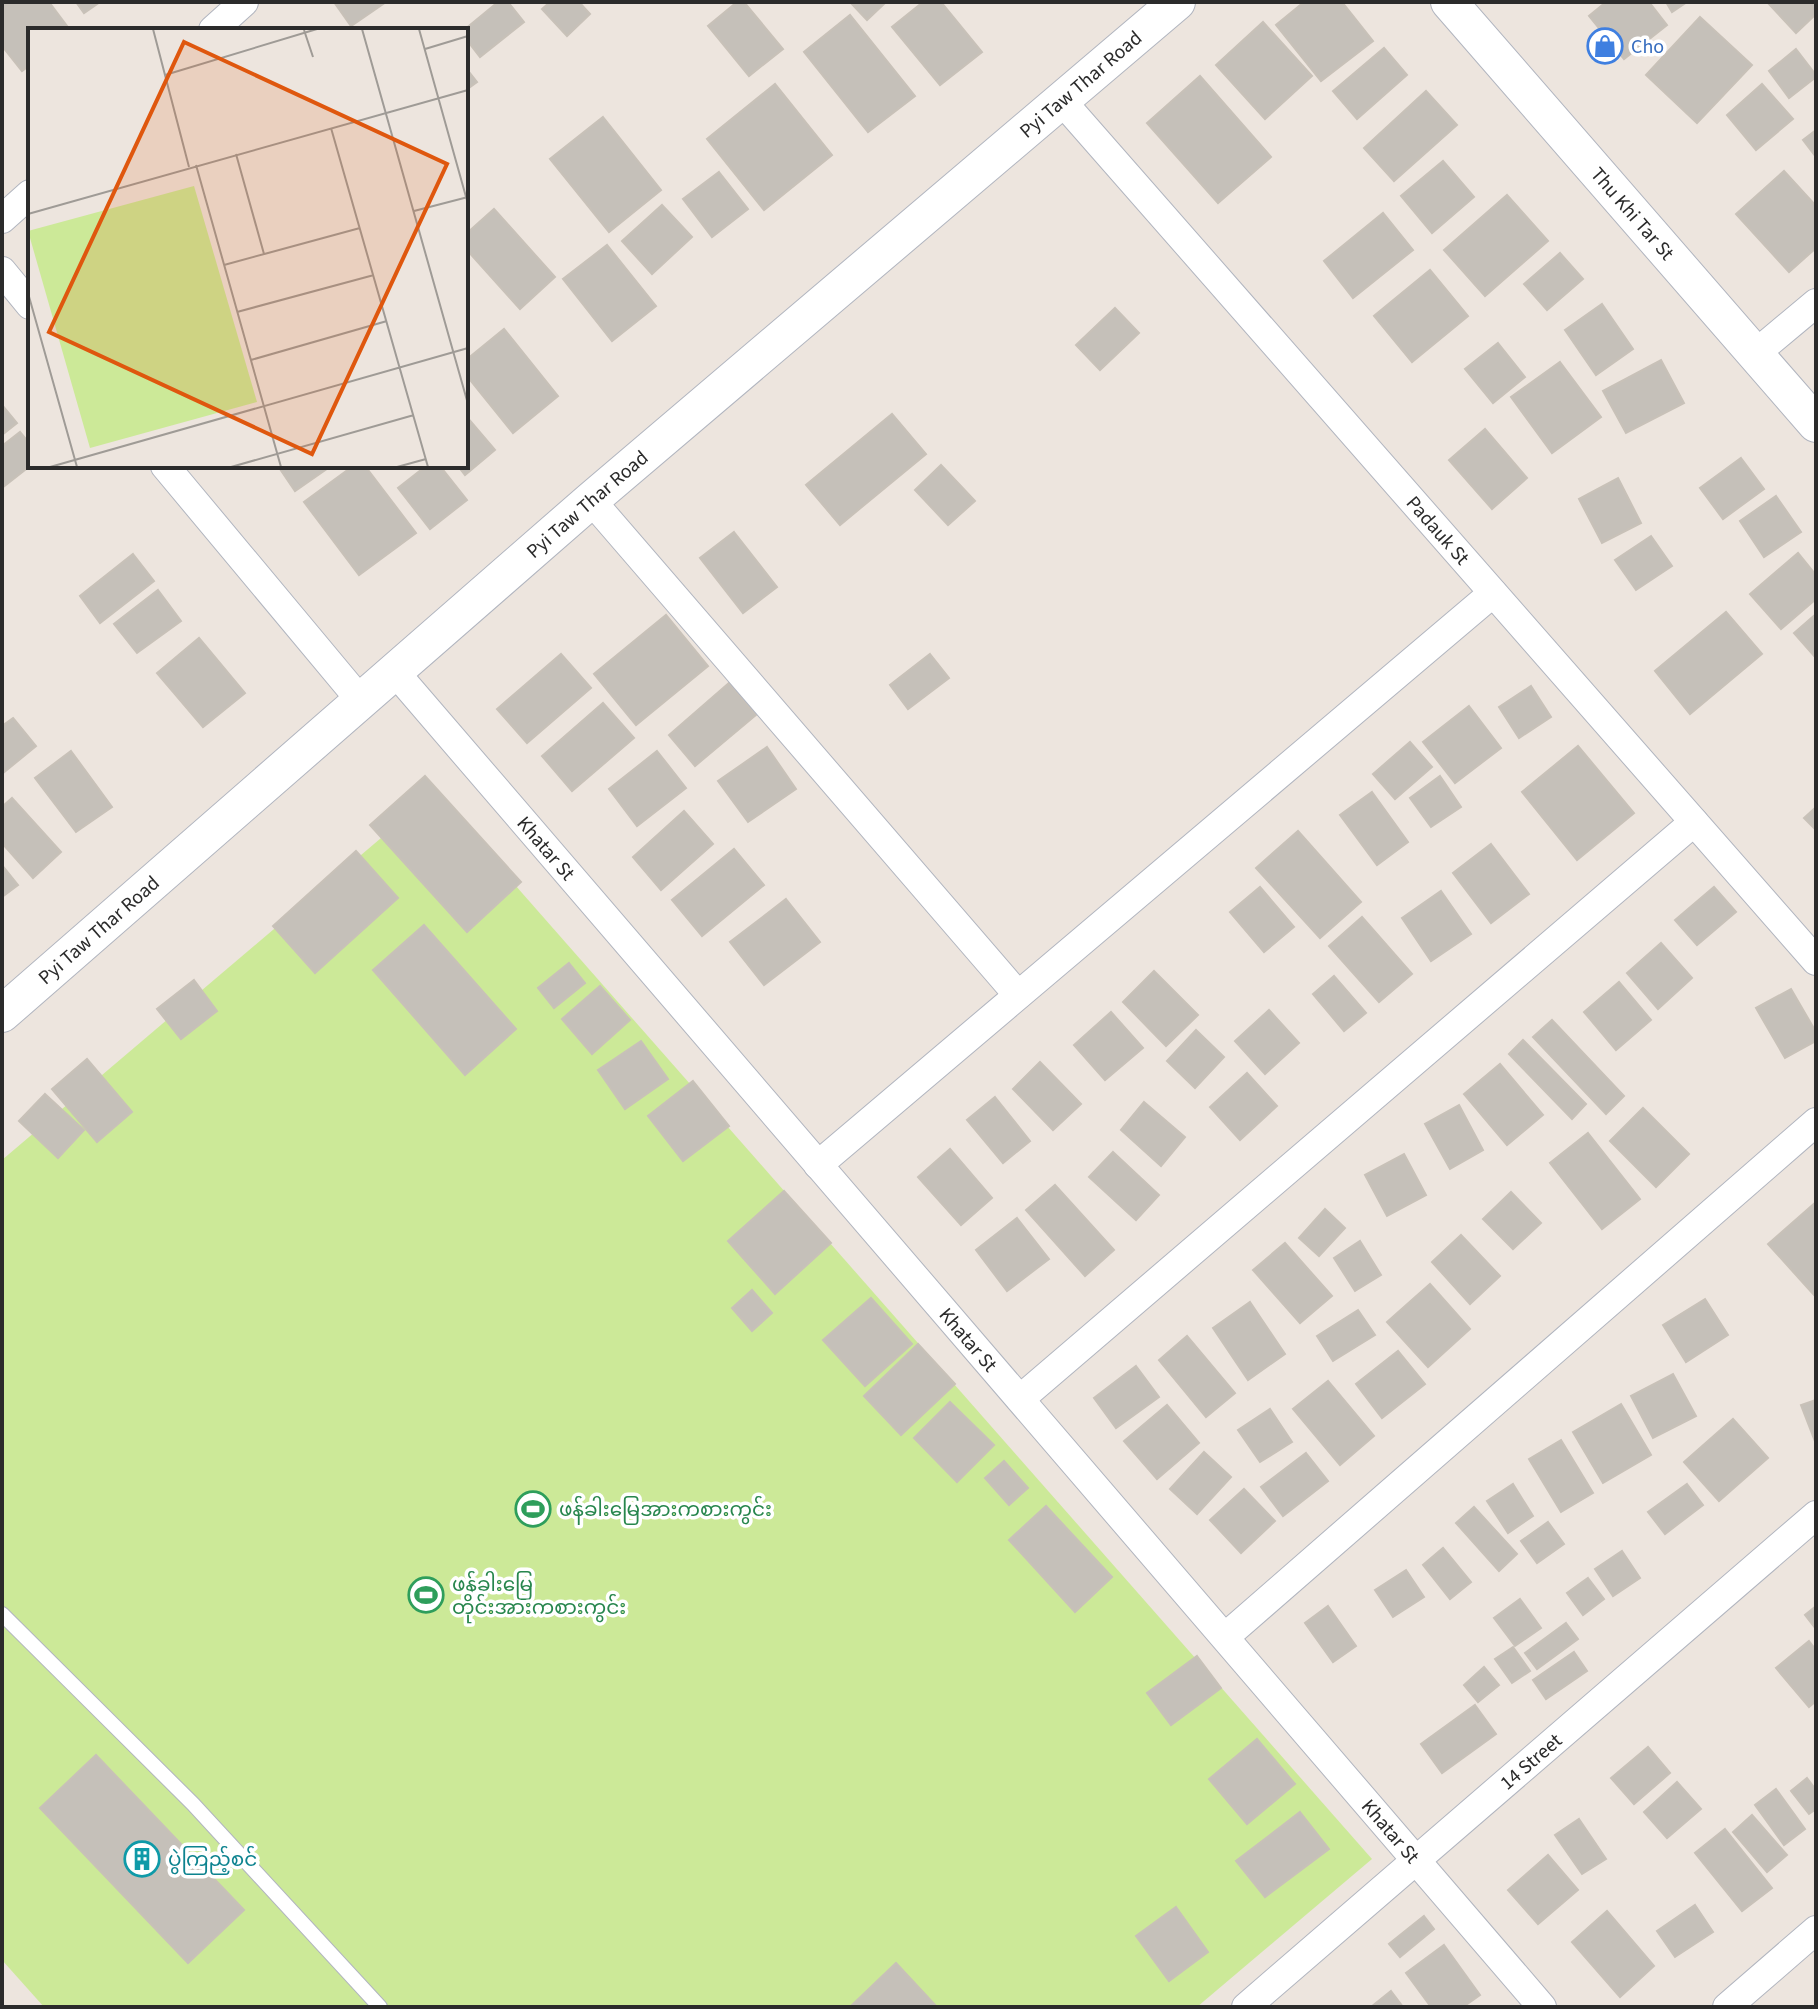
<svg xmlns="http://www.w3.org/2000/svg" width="1818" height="2009" font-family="'Source Sans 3','Noto Sans Myanmar',sans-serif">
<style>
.pitch{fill:#cce998}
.building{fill:#c5c0b9;stroke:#c8c1b8;stroke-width:2}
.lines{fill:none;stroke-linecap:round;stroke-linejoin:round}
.service-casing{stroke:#b1b5bf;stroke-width:16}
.minor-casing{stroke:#b1b5bf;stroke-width:30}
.tertiary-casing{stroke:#b1b5bf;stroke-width:38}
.service{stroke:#fff;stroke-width:14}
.minor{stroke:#fff;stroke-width:28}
.tertiary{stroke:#fff;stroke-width:36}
.labels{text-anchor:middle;stroke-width:7;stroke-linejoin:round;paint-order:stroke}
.shop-label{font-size:20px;fill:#366cbe;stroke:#fff;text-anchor:start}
.street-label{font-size:20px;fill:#2b2b2b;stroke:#fff}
.leisure-label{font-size:20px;fill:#27864d;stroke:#fff;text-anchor:start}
.culture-label{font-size:20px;fill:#0d838f;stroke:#fff;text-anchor:start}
.inset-road{fill:none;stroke:#9f9b96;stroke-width:2}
.view{fill:#df570e;fill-opacity:0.15;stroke:#df570e;stroke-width:4}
.inset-edge{fill:none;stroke:#2b2b2b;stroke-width:4}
</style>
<rect width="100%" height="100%" fill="#ede5de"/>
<polygon class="pitch" points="434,793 1372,1859 1197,2007 44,2007 2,1960 2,1160"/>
<g class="building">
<polygon points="2,2 49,2 70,30 30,30 30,65 22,71 2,46"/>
<polygon points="76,2 100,2 84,13"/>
<polygon points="334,2 386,2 351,26"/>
<polygon points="498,2 508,2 524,22 480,57 466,39 466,30 464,30"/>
<polygon points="550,2 579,2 590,14 567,36 542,9"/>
<polygon points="737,2 744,2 783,49 749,76 708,26"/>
<polygon points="850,2 886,2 867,20"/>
<polygon points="923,2 941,2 982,52 940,85 892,27"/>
<polygon points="1304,2 1342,2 1373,41 1321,81 1276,25"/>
<polygon points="1606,2 1649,2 1667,25 1624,59 1589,16"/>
<polygon points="1666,2 1687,2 1672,12"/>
<polygon points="1767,2 1816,2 1816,14 1796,33"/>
<polygon points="850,15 915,96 868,132 804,52"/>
<polygon points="1700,17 1752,65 1697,123 1646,75"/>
<polygon points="1263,22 1312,76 1265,119 1216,65"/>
<polygon points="1384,48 1407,75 1357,119 1333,91"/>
<polygon points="1796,49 1816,75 1816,77 1789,98 1769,71"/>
<polygon points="466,68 477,82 466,90"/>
<polygon points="1200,76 1271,157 1218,203 1147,123"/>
<polygon points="775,84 832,155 764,210 707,139"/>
<polygon points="1762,84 1793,119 1756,150 1727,115"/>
<polygon points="1426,91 1457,125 1394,181 1364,148"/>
<polygon points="603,117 661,190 609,232 550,159"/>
<polygon points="1816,130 1816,157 1803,140"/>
<polygon points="1443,161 1474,197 1432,233 1401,196"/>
<polygon points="1784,171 1816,206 1816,248 1789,272 1736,214"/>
<polygon points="719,172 748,209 712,237 683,199"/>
<polygon points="1507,195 1548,241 1485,296 1444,250"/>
<polygon points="662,205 692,237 652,274 622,241"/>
<polygon points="494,209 555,277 520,309 466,249 466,234"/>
<polygon points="1383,213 1413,250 1353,298 1324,261"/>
<polygon points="607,245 656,306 612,341 563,279"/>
<polygon points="1560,253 1583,279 1547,310 1524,284"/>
<polygon points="1430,270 1468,316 1412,362 1374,316"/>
<polygon points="1602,304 1633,349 1596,375 1565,330"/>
<polygon points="1115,308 1139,333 1100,370 1076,345"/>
<polygon points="504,329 558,396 513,433 466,375 466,360"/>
<polygon points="1498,343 1525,377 1493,403 1465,369"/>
<polygon points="1661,360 1684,403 1626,433 1603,391"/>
<polygon points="1560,362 1601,417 1552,453 1511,397"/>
<polygon points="2,405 17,423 2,435"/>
<polygon points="892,414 926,454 840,525 806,485"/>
<polygon points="466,416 495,450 465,475 458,466 466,466"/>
<polygon points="1485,429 1527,478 1492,509 1449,460"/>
<polygon points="20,432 30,444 30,466 2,488 2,446"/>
<polygon points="1741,458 1764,489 1723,519 1700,488"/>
<polygon points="941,465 975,501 948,525 915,490"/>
<polygon points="278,466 331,466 295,491"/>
<polygon points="353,466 365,466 416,533 359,575 304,502"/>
<polygon points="426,466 440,466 467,500 430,529 398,488"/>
<polygon points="1618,478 1641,523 1602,543 1579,499"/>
<polygon points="1776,496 1801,532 1764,557 1740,521"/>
<polygon points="734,532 777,587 743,613 700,558"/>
<polygon points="1651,536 1672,566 1636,590 1615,560"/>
<polygon points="1798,553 1816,575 1816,599 1781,629 1750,594"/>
<polygon points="133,554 154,581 100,623 80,596"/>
<polygon points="158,590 181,621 137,653 114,624"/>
<polygon points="1726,612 1762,654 1690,714 1655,671"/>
<polygon points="1816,614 1816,658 1794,633"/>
<polygon points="666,615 708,666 636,725 594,674"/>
<polygon points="199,638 245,693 203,727 157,673"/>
<polygon points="561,654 591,688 527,743 497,709"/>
<polygon points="930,654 949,678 908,709 890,685"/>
<polygon points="729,683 756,715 695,766 669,735"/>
<polygon points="1531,686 1551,717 1519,738 1499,707"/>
<polygon points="603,703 634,738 572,791 542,756"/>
<polygon points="1469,706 1501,748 1455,783 1423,742"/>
<polygon points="13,718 36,746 2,774 2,726"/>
<polygon points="1410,742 1432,767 1395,799 1373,774"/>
<polygon points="1578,746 1634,813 1577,860 1522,792"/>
<polygon points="767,747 796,789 748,822 718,781"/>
<polygon points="71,751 112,807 76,832 35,778"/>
<polygon points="657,751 686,788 637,826 609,789"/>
<polygon points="425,776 521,882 467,932 370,825"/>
<polygon points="1440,776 1461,807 1431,827 1410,798"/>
<polygon points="1372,792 1408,842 1377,865 1340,815"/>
<polygon points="12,798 61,852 33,878 2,843 2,807"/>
<polygon points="1816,807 1816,830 1804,818"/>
<polygon points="684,811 713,844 661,890 633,857"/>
<polygon points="1298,831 1361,902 1320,938 1256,868"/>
<polygon points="1491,844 1529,894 1491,923 1453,873"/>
<polygon points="734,849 764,885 702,936 672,900"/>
<polygon points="356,851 398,898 315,973 273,926"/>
<polygon points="2,865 18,885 2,897"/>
<polygon points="1260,887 1294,927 1264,952 1230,912"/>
<polygon points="1714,887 1736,912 1697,945 1675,920"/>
<polygon points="1441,891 1471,934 1431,961 1402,918"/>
<polygon points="786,899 820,942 764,985 730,942"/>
<polygon points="1362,917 1412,974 1379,1002 1329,946"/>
<polygon points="424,925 516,1029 465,1075 373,970"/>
<polygon points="1661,943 1692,978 1658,1009 1627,973"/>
<polygon points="569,963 585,983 554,1008 538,988"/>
<polygon points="1154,971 1198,1015 1166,1046 1123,1002"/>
<polygon points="1334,976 1366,1013 1344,1031 1313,994"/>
<polygon points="194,980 217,1011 181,1039 157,1009"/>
<polygon points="1619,982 1651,1020 1616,1050 1584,1012"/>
<polygon points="600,986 630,1020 592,1054 562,1019"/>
<polygon points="1791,989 1816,1032 1816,1041 1785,1058 1756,1008"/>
<polygon points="1269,1010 1299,1043 1265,1074 1235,1041"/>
<polygon points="1111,1012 1143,1048 1105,1080 1074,1045"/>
<polygon points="1552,1020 1624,1096 1606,1114 1533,1037"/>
<polygon points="1196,1030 1224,1057 1195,1088 1167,1061"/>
<polygon points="1523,1040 1586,1104 1572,1119 1509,1054"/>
<polygon points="641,1041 668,1079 625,1109 598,1070"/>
<polygon points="87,1059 132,1112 97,1142 52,1089"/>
<polygon points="1040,1062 1081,1104 1053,1130 1013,1089"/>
<polygon points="1500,1064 1543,1115 1507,1145 1464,1094"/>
<polygon points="1247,1073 1277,1106 1240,1140 1210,1107"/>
<polygon points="693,1081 729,1126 683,1161 648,1116"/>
<polygon points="45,1094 84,1130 58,1158 19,1121"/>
<polygon points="995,1097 1030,1141 1003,1163 967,1120"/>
<polygon points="1144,1102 1185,1137 1161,1166 1121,1130"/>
<polygon points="1459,1105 1483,1150 1450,1169 1425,1124"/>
<polygon points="1643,1108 1689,1154 1656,1187 1610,1141"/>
<polygon points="1588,1133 1640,1199 1602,1229 1550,1163"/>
<polygon points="950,1149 992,1198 961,1225 918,1177"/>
<polygon points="1113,1152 1159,1195 1136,1220 1089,1177"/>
<polygon points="1404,1154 1426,1195 1387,1216 1365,1175"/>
<polygon points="1055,1185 1114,1250 1085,1276 1026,1210"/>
<polygon points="784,1191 831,1243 775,1294 728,1241"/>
<polygon points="1511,1192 1541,1223 1513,1249 1483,1219"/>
<polygon points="1816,1202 1816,1294 1814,1295 1768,1244"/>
<polygon points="1325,1209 1345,1228 1319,1256 1299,1238"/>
<polygon points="1017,1218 1049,1259 1007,1291 976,1250"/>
<polygon points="1461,1235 1500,1276 1470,1304 1432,1262"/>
<polygon points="1360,1241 1381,1275 1355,1291 1334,1258"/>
<polygon points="1285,1243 1332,1296 1300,1323 1253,1270"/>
<polygon points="1430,1284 1470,1329 1428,1367 1387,1322"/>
<polygon points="752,1290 772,1313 752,1331 732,1308"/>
<polygon points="871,1298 912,1344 865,1386 823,1340"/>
<polygon points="1705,1299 1728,1335 1686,1362 1663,1325"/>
<polygon points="1250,1302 1285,1354 1248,1380 1213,1328"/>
<polygon points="1358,1310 1375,1335 1333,1361 1317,1336"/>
<polygon points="1187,1336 1235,1393 1206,1417 1159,1360"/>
<polygon points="918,1344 955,1384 901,1435 864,1396"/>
<polygon points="1398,1351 1425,1384 1382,1418 1356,1384"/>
<polygon points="1136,1366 1159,1397 1116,1428 1094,1398"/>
<polygon points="1673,1374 1696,1416 1653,1438 1631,1396"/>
<polygon points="1328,1381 1374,1436 1340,1465 1293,1409"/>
<polygon points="1816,1400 1816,1444 1801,1405"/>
<polygon points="950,1402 994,1445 957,1482 914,1438"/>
<polygon points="1621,1404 1651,1455 1603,1483 1573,1432"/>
<polygon points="1167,1405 1199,1443 1157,1479 1124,1441"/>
<polygon points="1270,1409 1292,1442 1260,1462 1238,1430"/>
<polygon points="1733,1419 1768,1458 1719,1501 1684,1462"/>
<polygon points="1561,1440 1593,1493 1561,1512 1529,1459"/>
<polygon points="1204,1452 1231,1477 1197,1514 1170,1489"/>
<polygon points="1306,1453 1328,1481 1283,1516 1261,1487"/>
<polygon points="1004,1461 1028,1488 1009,1505 985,1478"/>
<polygon points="1513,1484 1533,1516 1508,1533 1487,1501"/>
<polygon points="1687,1484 1703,1505 1665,1534 1648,1512"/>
<polygon points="1244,1489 1275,1521 1241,1553 1210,1520"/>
<polygon points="1046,1506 1112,1577 1075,1612 1009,1540"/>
<polygon points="1474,1507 1517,1554 1499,1571 1456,1523"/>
<polygon points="1548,1522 1564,1544 1537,1563 1521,1541"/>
<polygon points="1443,1548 1471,1582 1450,1599 1423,1565"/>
<polygon points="1622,1551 1640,1578 1613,1596 1595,1569"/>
<polygon points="1406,1570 1424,1597 1393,1617 1375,1590"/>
<polygon points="1588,1578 1604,1599 1583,1615 1567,1593"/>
<polygon points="1520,1599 1541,1628 1515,1646 1494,1618"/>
<polygon points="1328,1606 1356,1646 1333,1662 1305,1623"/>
<polygon points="1816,1606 1816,1629 1805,1615"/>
<polygon points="1566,1623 1578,1639 1537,1669 1525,1653"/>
<polygon points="1809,1641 1816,1650 1816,1701 1809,1707 1776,1668"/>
<polygon points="1513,1647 1530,1671 1512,1683 1495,1659"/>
<polygon points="1574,1652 1587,1671 1546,1699 1533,1680"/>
<polygon points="1197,1656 1221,1688 1171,1725 1147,1693"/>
<polygon points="1484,1667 1499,1685 1478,1702 1464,1685"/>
<polygon points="1475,1705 1496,1734 1442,1773 1421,1744"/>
<polygon points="1257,1739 1295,1784 1247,1824 1209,1779"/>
<polygon points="1648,1747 1670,1773 1634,1804 1611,1778"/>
<polygon points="96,1755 244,1910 188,1963 40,1808"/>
<polygon points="1807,1778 1816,1790 1816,1809 1809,1814 1791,1791"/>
<polygon points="1677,1782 1701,1809 1667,1838 1644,1812"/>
<polygon points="1776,1789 1805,1829 1784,1845 1755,1805"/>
<polygon points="1300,1812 1329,1849 1265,1897 1236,1861"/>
<polygon points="1752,1815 1787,1855 1767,1872 1733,1832"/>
<polygon points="1579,1819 1606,1859 1582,1874 1555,1835"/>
<polygon points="1725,1829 1772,1888 1742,1911 1695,1853"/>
<polygon points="1548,1855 1578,1890 1538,1924 1508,1890"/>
<polygon points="1695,1905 1713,1932 1675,1957 1657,1931"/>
<polygon points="1176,1907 1208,1952 1169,1981 1136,1936"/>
<polygon points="1607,1911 1654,1966 1620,1997 1572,1942"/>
<polygon points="1424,1916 1434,1929 1400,1957 1389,1944"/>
<polygon points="1444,1945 1480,1995 1463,2007 1431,2007 1406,1973"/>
<polygon points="896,1963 937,2007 850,2007"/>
<polygon points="1391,1991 1403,2007 1371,2007"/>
</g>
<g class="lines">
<defs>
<polyline id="service" points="2,1614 193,1804 380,2007"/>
<g id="minor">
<polyline points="213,30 244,2"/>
<path id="s1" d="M1061 100 1816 961"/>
<polyline points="2,219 30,194"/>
<polyline points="2,271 30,305"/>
<polyline points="1755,354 1816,303"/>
<polyline points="165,466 361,701"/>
<polyline points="591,500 1018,995"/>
<path id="s2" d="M395 672 1542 2007"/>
<polyline points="818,1165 1493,593"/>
<polyline points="1020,1399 1694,822"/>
<polyline points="1225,1637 1816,1122"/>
<path id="s3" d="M1246 2007 1816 1515"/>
<polyline points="1727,2007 1816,1930"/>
</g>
<g id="tertiary">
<path id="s4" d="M1449 2 1816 424"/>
<path id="s5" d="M2 1014 591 500 1177 2"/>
</g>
</defs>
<use href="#service" class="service-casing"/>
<use href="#minor" class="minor-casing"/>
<use href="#tertiary" class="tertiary-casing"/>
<use href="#service" class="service"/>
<use href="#minor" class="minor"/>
<use href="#tertiary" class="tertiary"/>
</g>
<defs>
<symbol id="shop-ring" viewBox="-11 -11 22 22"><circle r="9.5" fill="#fff" stroke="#3f7fe0" stroke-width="1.5"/><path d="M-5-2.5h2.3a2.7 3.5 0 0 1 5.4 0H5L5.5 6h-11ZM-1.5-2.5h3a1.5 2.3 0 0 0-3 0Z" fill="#3f7fe0"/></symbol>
<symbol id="stadium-ring" viewBox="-11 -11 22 22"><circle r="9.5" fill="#fff" stroke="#2e9e5b" stroke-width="1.5"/><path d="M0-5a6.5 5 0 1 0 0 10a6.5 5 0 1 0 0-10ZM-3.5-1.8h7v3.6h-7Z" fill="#2e9e5b"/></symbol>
<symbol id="building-ring" viewBox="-11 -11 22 22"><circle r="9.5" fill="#fff" stroke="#0f9aa8" stroke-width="1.5"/><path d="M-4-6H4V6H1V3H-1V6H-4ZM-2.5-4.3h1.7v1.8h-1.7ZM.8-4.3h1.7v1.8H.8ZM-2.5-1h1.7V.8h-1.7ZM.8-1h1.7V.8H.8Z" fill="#0f9aa8"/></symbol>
</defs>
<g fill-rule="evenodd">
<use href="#shop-ring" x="1585" y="26" width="40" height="40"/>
<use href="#stadium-ring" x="513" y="1489" width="40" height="40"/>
<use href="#stadium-ring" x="406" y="1575" width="40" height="40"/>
<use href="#building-ring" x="122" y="1839" width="40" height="40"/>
</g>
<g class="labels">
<g class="shop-label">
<text x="1631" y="53">Cho</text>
</g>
<g class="street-label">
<text dy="7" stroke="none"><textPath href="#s5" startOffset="1424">Pyi Taw Thar Road</textPath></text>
<text dy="7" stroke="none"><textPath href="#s4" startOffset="280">Thu Khi Tar St</textPath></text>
<text dy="7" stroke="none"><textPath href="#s5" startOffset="776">Pyi Taw Thar Road</textPath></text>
<text dy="7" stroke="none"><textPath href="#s1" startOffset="572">Padauk St</textPath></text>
<text dy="7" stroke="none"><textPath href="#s2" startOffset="232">Khatar St</textPath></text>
<text dy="7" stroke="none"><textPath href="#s5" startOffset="128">Pyi Taw Thar Road</textPath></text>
<text dy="7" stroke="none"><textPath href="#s2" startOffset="880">Khatar St</textPath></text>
<text dy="7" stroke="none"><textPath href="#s3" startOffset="376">14 Street</textPath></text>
<text dy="7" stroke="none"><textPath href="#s2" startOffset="1528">Khatar St</textPath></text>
</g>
<g class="leisure-label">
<text x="559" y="1516">ဖန်ခါးမြေအားကစားကွင်း</text>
<text x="452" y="1591">ဖန်ခါးမြေ<tspan x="452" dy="23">တိုင်းအားကစားကွင်း</tspan></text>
</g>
<g class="culture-label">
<text x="168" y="1866">ပွဲကြည့်စင်</text>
</g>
</g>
<g transform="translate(28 28)">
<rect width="440" height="440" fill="#ede5de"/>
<path d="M166 158 229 374 62 420 0 203Z" fill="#cce998"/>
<path class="inset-road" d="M125 1 161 139M334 1 440 376M391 1 440 176M276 2 285 29M397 21 440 8M137 47 289 1M303 100 400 439M208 126 236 226M168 137 253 439M386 183 440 169M0 186 440 62M196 237 332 200M0 265 49 439M209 284 346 247M223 332 359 293M22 439 440 320M203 439 386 387M369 439 398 431"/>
<path class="view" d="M156 14 419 136 284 426 21 304Z"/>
<rect width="440" height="440" class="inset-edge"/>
</g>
<rect width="1818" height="2009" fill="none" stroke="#2b2b2b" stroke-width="8"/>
</svg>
